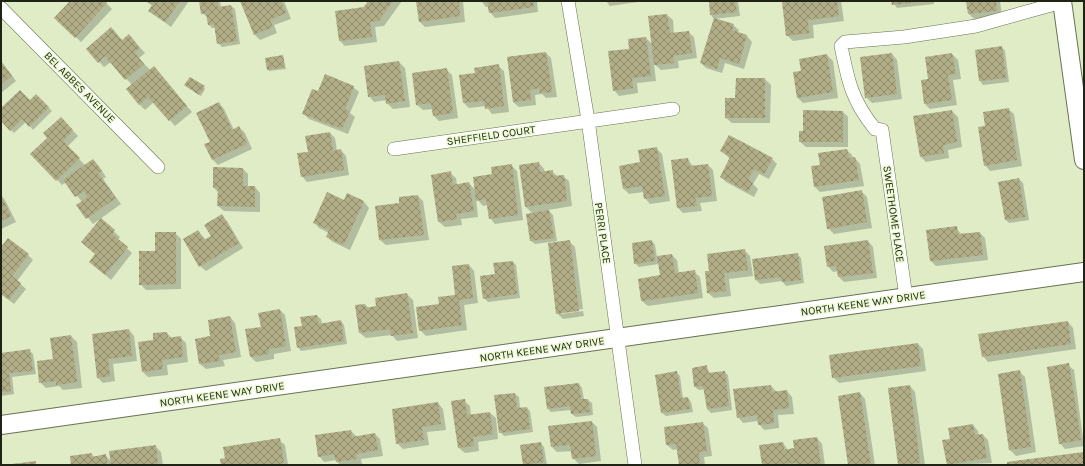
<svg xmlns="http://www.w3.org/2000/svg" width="1085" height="466" font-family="Karla,sans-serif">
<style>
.shadow{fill:#0003}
.building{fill:url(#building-cross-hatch)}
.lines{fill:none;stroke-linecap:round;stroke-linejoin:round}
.street-casing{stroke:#667250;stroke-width:14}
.secondary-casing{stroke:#667250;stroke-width:20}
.street{stroke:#fff;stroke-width:13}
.secondary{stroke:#fff;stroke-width:18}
.labels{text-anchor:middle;stroke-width:3;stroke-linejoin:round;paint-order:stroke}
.street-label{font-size:11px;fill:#1e2315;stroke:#ecfad3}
</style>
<defs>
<pattern id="building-cross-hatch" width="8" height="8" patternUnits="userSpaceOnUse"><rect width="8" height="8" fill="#b0ad87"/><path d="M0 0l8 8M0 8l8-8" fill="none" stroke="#8f8c6d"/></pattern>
</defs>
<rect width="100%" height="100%" fill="#dfecc6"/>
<g class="shadow">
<polygon points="72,1 104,1 112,9 81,42 56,18"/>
<polygon points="145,1 189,1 171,27 149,11 153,6"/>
<polygon points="200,1 220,1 221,7 231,6 235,9 240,44 222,47 218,43 215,28 212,28 209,25 207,17 202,13"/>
<polygon points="241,1 284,1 291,19 274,25 277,33 260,40 254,34"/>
<polygon points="369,1 402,1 384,26 375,27 377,42 345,46 340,41"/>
<polygon points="417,1 463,1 465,22 425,27 419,21"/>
<polygon points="481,1 537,1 538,12 495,18 490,12 489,7 486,7"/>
<polygon points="606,1 645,1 610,6"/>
<polygon points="710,1 738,1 740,16 714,19 711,15"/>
<polygon points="798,1 841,1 844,21 813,25 814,38 793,41 787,35"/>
<polygon points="892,1 934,1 934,4 897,8"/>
<polygon points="963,1 1000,1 1002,16 974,19 969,14 967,3"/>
<polygon points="667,15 673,20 674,34 688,32 694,37 697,58 678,61 679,68 661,70 654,64 656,81 637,83 638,93 619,96 614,90 630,49 646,38 652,44"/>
<polygon points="733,25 739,30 738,33 747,36 752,42 744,69 725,63 722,73 706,68 701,63"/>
<polygon points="122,41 134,41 145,53 139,58 150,70 159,73 192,112 175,126 154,102 145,110 139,104 132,85 111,62 104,67 87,49"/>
<polygon points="1002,47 1005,51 1009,82 983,85 980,81 976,50"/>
<polygon points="546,53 551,58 557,97 546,98 542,94 535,95 536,105 519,107 513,102"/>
<polygon points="892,54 897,60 902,99 872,103 866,97"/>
<polygon points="952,54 958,60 961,79 953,80 957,105 930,109 925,104 922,81 929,80"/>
<polygon points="827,55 833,61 838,98 803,103 798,98 802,72"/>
<polygon points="283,56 286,69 269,71 266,59"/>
<polygon points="1,61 16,81 1,93"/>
<polygon points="399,62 405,68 410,107 393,109 387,103 387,100 374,102 369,96"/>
<polygon points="498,66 504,71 509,112 492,114 486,106 469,108 464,103 476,74"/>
<polygon points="446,69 452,75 458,118 439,121 434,116 433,109 423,110 417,105 413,74"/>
<polygon points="737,79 765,79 771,85 770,123 732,123 726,118 736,99"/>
<polygon points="187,87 204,87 205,89 201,96"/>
<polygon points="353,87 359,92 350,113 355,117 348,134 309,119 303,113 319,93"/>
<polygon points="36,95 52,111 33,130 26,122 14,133 1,120 1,110 30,101"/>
<polygon points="219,103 224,109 234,130 239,127 245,133 252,149 218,165 213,160 206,145 211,142"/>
<polygon points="1008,109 1014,114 1022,166 990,171 985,165 986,127"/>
<polygon points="952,111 958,117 962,147 948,150 949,158 926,162 921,157"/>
<polygon points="843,112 848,117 848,147 806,147 800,142 804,132"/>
<polygon points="61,118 78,136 67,147 85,165 93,160 98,165 106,177 103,179 121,204 93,224 78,205 82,202 66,182 62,185 32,154 49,138"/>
<polygon points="330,133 335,138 337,151 341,150 346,156 349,175 307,182 302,176 309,152"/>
<polygon points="657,149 662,154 670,201 650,204 645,198 644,192 629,194 624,189 641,163"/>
<polygon points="847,150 852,155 853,159 855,158 860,164 864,186 820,192 815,187 821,166"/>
<polygon points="722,151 772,159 777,164 769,179 759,174 753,184 758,189 754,197 726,182 721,177 730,159"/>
<polygon points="688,159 693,167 708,165 713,170 717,201 700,203 702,211 683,213 678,208"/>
<polygon points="539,163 544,169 545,172 552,171 558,177 563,176 569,181 572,206 548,210 553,215 557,241 535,244 531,241 533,214 526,207 520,166"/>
<polygon points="511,165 517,171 523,220 495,224 490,218 488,205 483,206 476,198 478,217 461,219 462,225 445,227 439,222 432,176 450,173 456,178 457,185 469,183 476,191 494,175"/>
<polygon points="243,169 248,174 248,187 255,187 260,193 260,212 224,211 218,206 219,193 214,188"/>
<polygon points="1019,179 1023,183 1029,220 1009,223 1006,220"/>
<polygon points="862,192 867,197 872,228 834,234 828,228"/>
<polygon points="1,195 5,200 16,222 1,229"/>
<polygon points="348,195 364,202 369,208 350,250 333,242 327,237 329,233 319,228 314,222 344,202"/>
<polygon points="418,196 423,201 429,240 386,245 380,240 376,207 400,204"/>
<polygon points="222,216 227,221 243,248 206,271 200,266 198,231 206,240 212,236"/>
<polygon points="101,220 120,237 118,240 132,253 111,280 90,262 96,254"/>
<polygon points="956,228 962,235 980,233 985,238 988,260 936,266 931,261"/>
<polygon points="175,233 181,239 181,289 146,290 140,284 156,252"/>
<polygon points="652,241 655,245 657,257 672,255 677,260 679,274 694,272 700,277 703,298 648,306 642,301 661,276 659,264 639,267 635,263"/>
<polygon points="868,241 873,247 877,278 844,282 839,277 838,271 833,272 828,266"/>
<polygon points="570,242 575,247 583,309 561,312 561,314 583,311 584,316 563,319 557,313"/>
<polygon points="1,249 28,255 33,260 17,281 26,289 14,304 1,294"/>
<polygon points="744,250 750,256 753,276 729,279 731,296 714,298 708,293 710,271"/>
<polygon points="797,254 801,258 804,283 786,286 782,281 760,284 756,280 754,260"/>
<polygon points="513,262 516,265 520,298 488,302 484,298 496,275"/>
<polygon points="469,265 474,271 478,303 464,305 467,330 426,336 420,330 440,305 456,296"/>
<polygon points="407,294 413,300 418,338 397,341 392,335 366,338 360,333 356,306 365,305 369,308 377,307"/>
<polygon points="280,310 285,315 291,351 274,354 274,359 256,362 251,357 262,328"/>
<polygon points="317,316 321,319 322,324 341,321 344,325 347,344 301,351 298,347 303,327"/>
<polygon points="230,317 235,323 241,357 223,360 225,366 206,369 200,364 196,339 212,337"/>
<polygon points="1068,322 1073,328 1076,349 988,362 983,356"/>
<polygon points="129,330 134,336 137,361 113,364 115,381 103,383 98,378 93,335"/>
<polygon points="167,333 172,338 180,337 186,343 188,362 167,365 168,375 148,377 143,372 154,341"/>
<polygon points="71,336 77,342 82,388 63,390 59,386 46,388 40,382"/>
<polygon points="918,344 923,349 926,371 839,383 833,377"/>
<polygon points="30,351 33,354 36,374 12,377 14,394 1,396 1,354"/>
<polygon points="1068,365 1074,370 1084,446 1065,449 1060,443"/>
<polygon points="706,367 710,373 724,372 728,375 732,410 711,413 707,409 705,389 699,390 695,387"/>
<polygon points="1019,371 1025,377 1036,452 1016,456 1010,450 999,375"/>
<polygon points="676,372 680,376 683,399 688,398 691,402 693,412 666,416 662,413"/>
<polygon points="579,384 582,388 584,400 588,400 592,403 593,415 576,417 572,414 571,410 551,412 548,409"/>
<polygon points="771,386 777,392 787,391 792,397 794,414 778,415 779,428 764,430 759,424 758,421 743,423 738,417"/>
<polygon points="910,386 915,392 925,465 899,465 889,389"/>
<polygon points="860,393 865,399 875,465 849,465"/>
<polygon points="515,394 519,397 520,409 527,408 530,411 533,432 504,436 500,432 495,396"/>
<polygon points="464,401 470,406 471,416 490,413 496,418 498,439 478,442 479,451 465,453 459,448"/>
<polygon points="438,403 443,409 446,430 427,432 429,445 403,449 397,443"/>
<polygon points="592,422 597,427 601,461 579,464 573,458 572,451 557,452 552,447"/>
<polygon points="702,423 708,428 712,456 704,457 705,465 680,465 678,449 673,450 667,445"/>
<polygon points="973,425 978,431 979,436 983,435 988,440 992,463 948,465 951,439"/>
<polygon points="351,431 357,437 375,434 380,439 383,456 361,459 362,464 356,465 340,465 336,460 324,462 319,456"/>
<polygon points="817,438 822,444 825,465 763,465 760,446 783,443 788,450 796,449"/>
<polygon points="279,440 285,445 288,465 222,465"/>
<polygon points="540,443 544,447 547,465 524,465 521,446"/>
<polygon points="155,446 161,452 163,465 72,465 91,454 95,457 106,456 112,462"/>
</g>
<g class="building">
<polygon points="70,1 105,1 107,3 75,38 54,18"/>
<polygon points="146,1 180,1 165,22 148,11 152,5"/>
<polygon points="199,1 218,1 218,7 231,5 237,41 217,44 214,24 208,25 206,13 201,14"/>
<polygon points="240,1 281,1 286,13 270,20 273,27 254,35"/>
<polygon points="368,1 393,1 379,21 370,22 372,37 339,41 335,11 364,7"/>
<polygon points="416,1 459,1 460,16 419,22"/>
<polygon points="487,1 533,1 534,7 489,13"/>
<polygon points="709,1 735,1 737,12 710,15"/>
<polygon points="790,1 837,1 839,16 808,20 809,33 786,36 782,2"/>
<polygon points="891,1 918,1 918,2 892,5"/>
<polygon points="966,1 996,1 997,11 968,14"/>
<polygon points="667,14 670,33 689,31 692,53 673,56 674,63 654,65 648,16"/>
<polygon points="714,18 734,24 732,30 747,35 739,64 720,58 717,69 700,63"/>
<polygon points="111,27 122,40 129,34 140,48 134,52 144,64 125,80 105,56 98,63 86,49"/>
<polygon points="646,37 651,76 632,78 633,88 613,91 608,51 629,49 628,39"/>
<polygon points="1002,46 1006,78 979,81 975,50"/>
<polygon points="546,52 552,92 540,93 539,88 530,90 531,100 513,102 507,57"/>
<polygon points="892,53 897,94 865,98 860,57"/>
<polygon points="952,53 956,74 948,75 952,100 924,104 921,80 928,79 925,57"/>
<polygon points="827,54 833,92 797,98 793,72 801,71 799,59"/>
<polygon points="283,55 285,67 267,70 265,58"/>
<polygon points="1,61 12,76 1,84"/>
<polygon points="399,61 405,101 386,104 385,95 368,97 364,66"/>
<polygon points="499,64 504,106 485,109 484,101 463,103 459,75 475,73 474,68"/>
<polygon points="154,66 187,106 169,121 148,97 139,105 126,89"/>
<polygon points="447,68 453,113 433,116 431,103 416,105 412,73"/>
<polygon points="325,74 354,86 345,109 350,111 342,129 302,114 312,89 318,91"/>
<polygon points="190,77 205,86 199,95 184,85"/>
<polygon points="736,78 765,78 765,118 725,118 725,98 735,98"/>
<polygon points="20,90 30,100 36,94 49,107 29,127 22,119 10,131 1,121 1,108"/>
<polygon points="219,102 232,130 239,126 247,144 212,160 204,144 210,142 196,113"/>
<polygon points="1009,108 1017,160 984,166 978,127 985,126 983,112"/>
<polygon points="803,110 843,111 843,142 799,142 799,131 803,131"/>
<polygon points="952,110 957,142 943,145 944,153 920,157 913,116"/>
<polygon points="61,117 73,130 63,141 80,158 56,181 30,154 47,138 43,133"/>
<polygon points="330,132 333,151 341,149 344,170 301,177 297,153 308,152 305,136"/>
<polygon points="729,135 773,158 764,174 754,169 748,179 753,183 748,192 720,177 730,157 720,151"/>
<polygon points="657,147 665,196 644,199 642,186 623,189 619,166 640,162 638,150"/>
<polygon points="847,149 849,158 855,157 859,180 814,187 811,166 820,165 818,153"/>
<polygon points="688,158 689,166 708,164 712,196 695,198 697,206 677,208 671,160"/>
<polygon points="93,159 102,171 98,173 116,198 86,219 76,205 88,197 84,191 75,197 63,180"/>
<polygon points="539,162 540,172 553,170 553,176 564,175 567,201 525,207 519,165"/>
<polygon points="512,164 518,215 489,219 486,199 476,201 473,177 492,174 491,167"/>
<polygon points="213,167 243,168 243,186 255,186 255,207 217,206 218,188 213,188"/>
<polygon points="451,171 453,185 469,182 474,211 456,214 457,219 438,222 431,175"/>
<polygon points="1019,178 1025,217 1005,220 998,182"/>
<polygon points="862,190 867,222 827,229 822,197"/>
<polygon points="327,192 344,200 347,193 364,201 344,245 326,237 329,230 313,223"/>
<polygon points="1,195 11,216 1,221"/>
<polygon points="418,195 424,235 379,240 375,206 399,203 399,197"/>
<polygon points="549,210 554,238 530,241 526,214"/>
<polygon points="222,214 239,243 199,267 183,239 198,230 204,240 211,236 204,225"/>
<polygon points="101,218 115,230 112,234 128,247 105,275 89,262 95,254 81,242"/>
<polygon points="957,226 958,234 980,232 983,255 930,261 926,230"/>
<polygon points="155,232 176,232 176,284 139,285 139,251 155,251"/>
<polygon points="8,238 29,254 12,276 21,283 9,300 1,294 1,247"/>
<polygon points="570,240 579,311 556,314 548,243"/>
<polygon points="652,240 655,261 634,264 632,243"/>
<polygon points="868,240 873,273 838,277 836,266 827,267 824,246"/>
<polygon points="745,249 748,270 724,273 726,291 707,293 705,271 709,271 707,254"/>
<polygon points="798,253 801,280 782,282 781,277 755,280 752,259"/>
<polygon points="672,254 675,273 695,270 698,293 641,301 638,279 660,275 657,256"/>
<polygon points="513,261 517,294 483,299 480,276 495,274 493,263"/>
<polygon points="469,264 473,298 459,300 462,325 419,331 416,307 439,304 438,297 455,295 452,266"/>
<polygon points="407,293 413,333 391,336 390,329 359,333 355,305 365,304 366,308 376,306 375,298"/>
<polygon points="280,309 286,346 269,349 269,354 250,357 245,329 261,327 258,313"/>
<polygon points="317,315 319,324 341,320 344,341 297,348 294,327 302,326 300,317"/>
<polygon points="230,316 236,352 219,355 220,361 199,364 195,339 210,336 208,320"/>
<polygon points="1068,321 1071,344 982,357 978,334"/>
<polygon points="129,329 132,356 108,359 110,376 97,378 92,334"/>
<polygon points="167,332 168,338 181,336 183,357 162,360 163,369 142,372 138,342 153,340 153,333"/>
<polygon points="71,335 77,382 56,385 56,381 39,383 37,361 53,359 50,338"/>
<polygon points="918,343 921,366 832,378 829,355"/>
<polygon points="30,349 33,371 9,373 11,391 1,392 1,353"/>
<polygon points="1069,363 1081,440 1059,444 1047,367"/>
<polygon points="707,365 708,373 725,371 729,406 707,409 703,386 694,387 692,368"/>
<polygon points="1020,370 1031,447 1009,450 998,374"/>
<polygon points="677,371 681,398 688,397 690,409 661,413 655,375"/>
<polygon points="579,383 581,399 588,399 590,412 571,414 570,406 547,409 544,387"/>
<polygon points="771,385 772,392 787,390 789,408 773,410 774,423 758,425 757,415 737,418 733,389"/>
<polygon points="910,385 920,463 898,465 888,388"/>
<polygon points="860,392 871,465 848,465 838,396"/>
<polygon points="515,393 517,408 527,407 530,429 499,433 494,395"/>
<polygon points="465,399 467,415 490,412 493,434 473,437 474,446 458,448 451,401"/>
<polygon points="438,402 441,424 422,427 424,440 396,444 392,409"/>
<polygon points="592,421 596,456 572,459 570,445 551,447 548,426"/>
<polygon points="703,422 707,451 699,452 700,465 679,465 676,444 666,445 664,427"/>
<polygon points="973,424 975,435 983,434 987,458 947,465 942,440 950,439 948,428"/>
<polygon points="351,430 352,437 375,433 378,450 356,454 357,459 336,462 334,454 318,457 315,435"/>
<polygon points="817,437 821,465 797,465 797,463 762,465 759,445 783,442 784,450 794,448 793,440"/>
<polygon points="280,438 284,463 272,465 221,465 220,459 225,458 223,447"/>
<polygon points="541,442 544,462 523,465 520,445"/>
<polygon points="156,445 158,465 111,465 109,451"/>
<polygon points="1084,452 1084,465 1007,465 1007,462"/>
<polygon points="92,453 92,457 106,454 108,465 71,465 70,456"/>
<polygon points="36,461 36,465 12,465 12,464"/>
</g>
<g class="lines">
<defs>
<g id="street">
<polyline points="568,1 588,120 635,465"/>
<polyline points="1,8 158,167"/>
<polyline points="394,149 673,109"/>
<path d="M906 297 882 130 875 129C852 101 848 81 841 46L845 42 904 37 976 26 1062 2"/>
</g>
<g id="secondary">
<polyline points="1062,1 1084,160"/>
<polyline points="1,425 1084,272"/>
</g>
</defs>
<use href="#street" class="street-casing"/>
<use href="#secondary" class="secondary-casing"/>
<use href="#street" class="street"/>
<use href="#secondary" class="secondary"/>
</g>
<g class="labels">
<g class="street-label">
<text transform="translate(80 87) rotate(45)" y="4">BEL ABBES AVENUE</text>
<text transform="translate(491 135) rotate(-8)" y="4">SHEFFIELD COURT</text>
<text transform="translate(894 214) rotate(82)" y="4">SWEETHOME PLACE</text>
<text transform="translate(603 233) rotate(82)" y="4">PERRI PLACE</text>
<text transform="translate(863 303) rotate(-8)" y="4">NORTH KEENE WAY DRIVE</text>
<text transform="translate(542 349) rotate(-8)" y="4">NORTH KEENE WAY DRIVE</text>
<text transform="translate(222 394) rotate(-8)" y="4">NORTH KEENE WAY DRIVE</text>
</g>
</g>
<rect width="1085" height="466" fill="none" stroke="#1e2315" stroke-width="4"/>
</svg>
